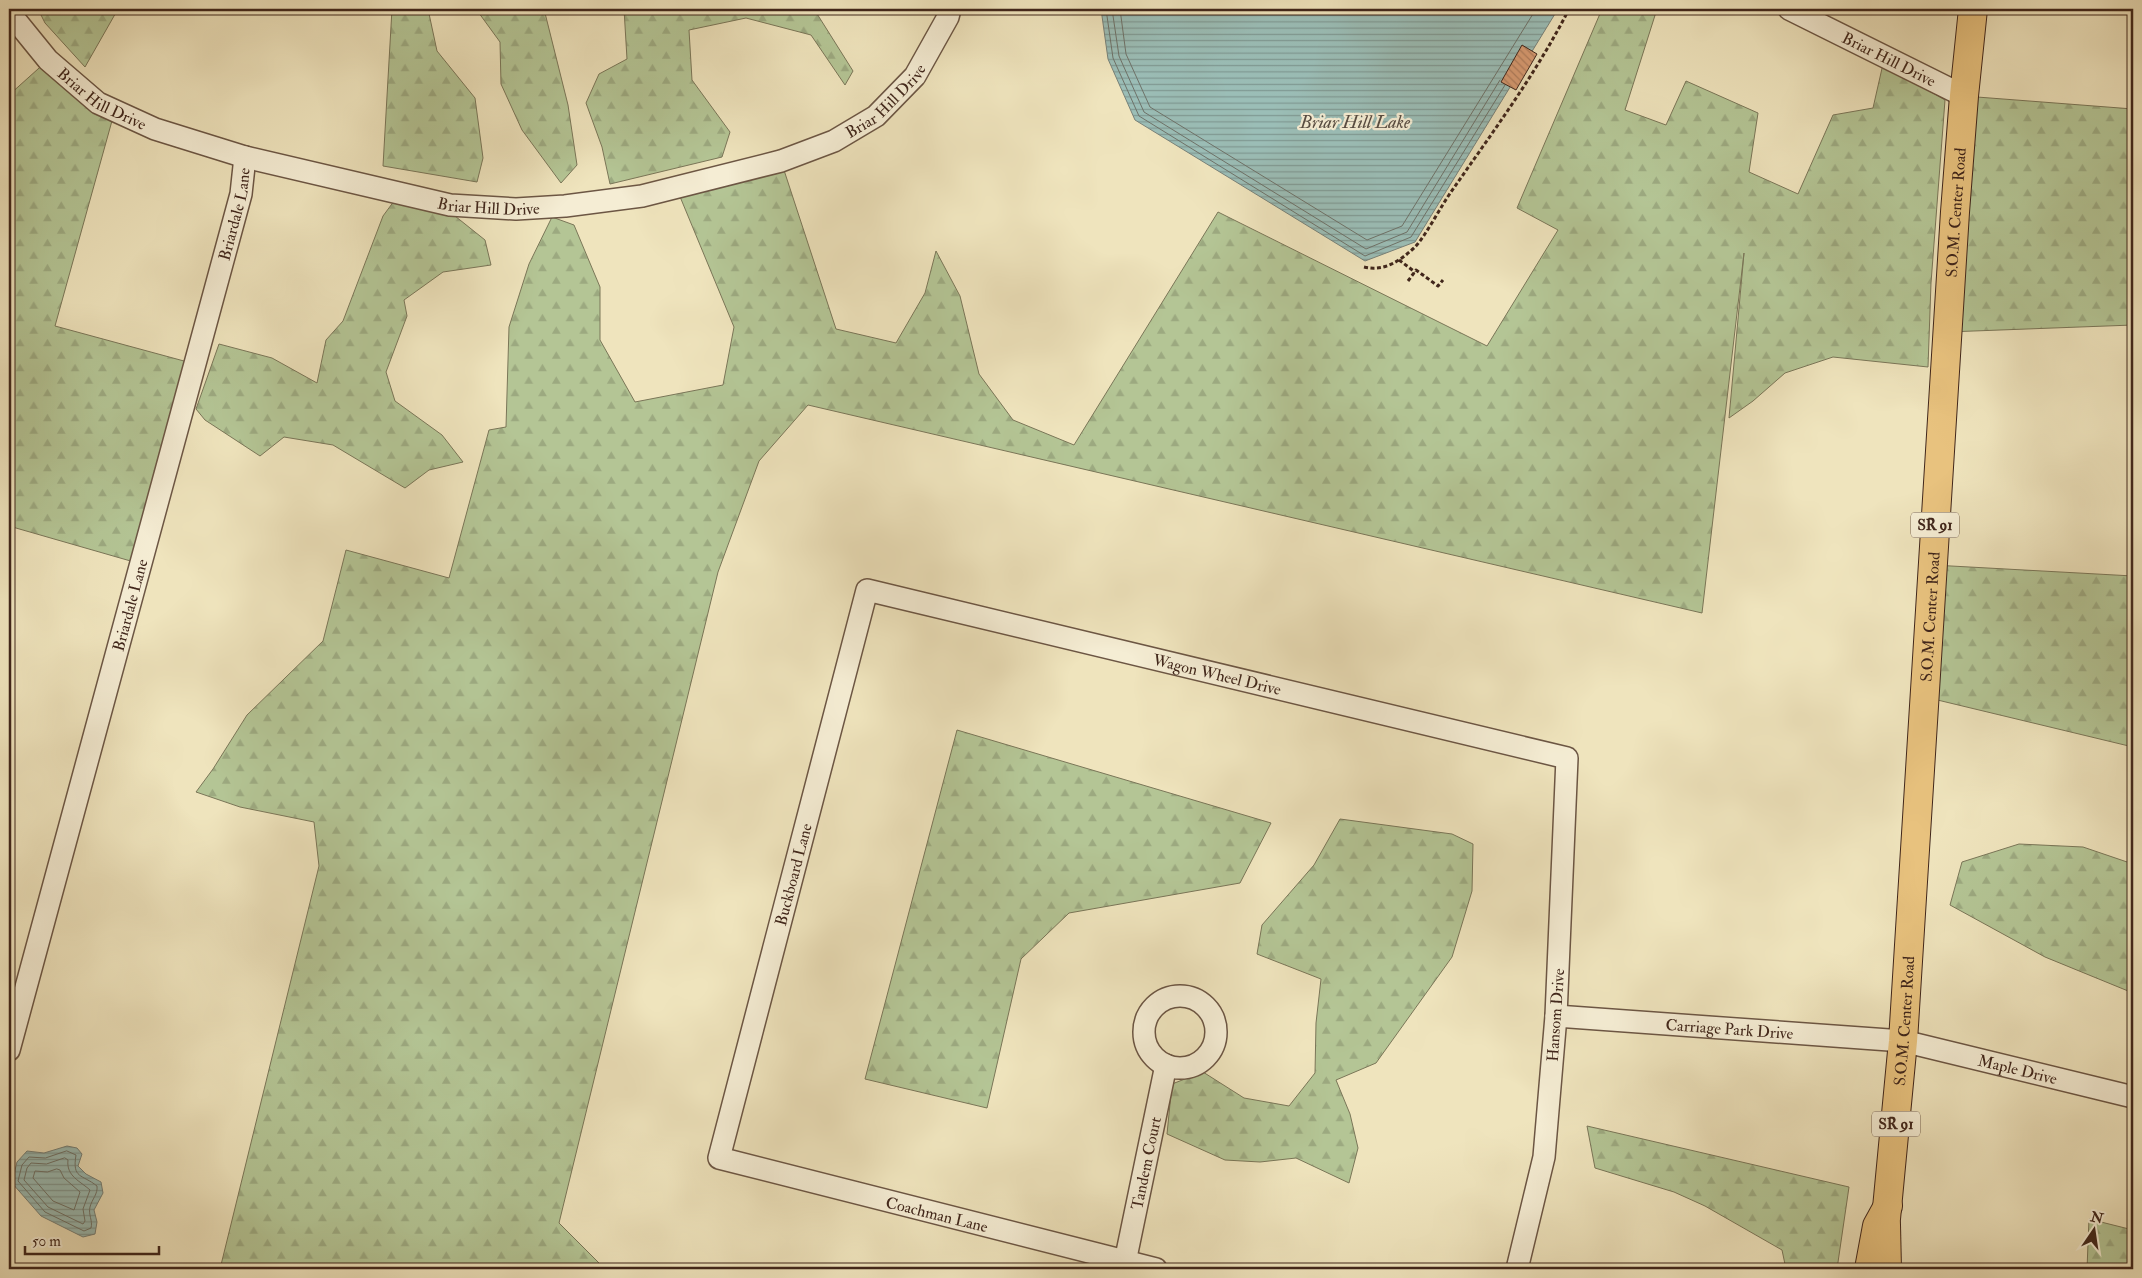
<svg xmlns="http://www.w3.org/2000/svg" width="2142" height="1278" font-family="'IM FELL Double Pica',serif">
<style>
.forest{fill:url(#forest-firs);stroke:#7a7658}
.water{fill:url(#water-rules);stroke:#778179}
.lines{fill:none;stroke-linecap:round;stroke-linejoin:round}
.shore{stroke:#6e7269;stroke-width:1}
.building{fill:url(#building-back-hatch);stroke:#40261b}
.minor-casing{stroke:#6c5644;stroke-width:24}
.primary-casing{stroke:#40261b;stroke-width:30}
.motorway-casing{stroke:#40261b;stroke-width:30}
.path{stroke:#40261b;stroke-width:3;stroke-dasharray:4 2.5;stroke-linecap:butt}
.minor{stroke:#f5edd4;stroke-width:21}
.primary{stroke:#e8c27e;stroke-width:28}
.motorway{stroke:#e8c27e;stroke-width:28}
.labels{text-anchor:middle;stroke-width:4.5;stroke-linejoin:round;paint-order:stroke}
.shield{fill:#f5edd4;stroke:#766252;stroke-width:1}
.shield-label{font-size:15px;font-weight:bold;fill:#40261b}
.street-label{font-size:16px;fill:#40261b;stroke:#f5edd4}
.water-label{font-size:18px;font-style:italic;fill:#574c42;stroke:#f5edd4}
</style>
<defs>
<pattern id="forest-firs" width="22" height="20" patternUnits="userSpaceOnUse" patternTransform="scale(1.25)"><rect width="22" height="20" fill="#b4c595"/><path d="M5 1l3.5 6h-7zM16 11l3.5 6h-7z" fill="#9ca980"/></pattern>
<pattern id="water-rules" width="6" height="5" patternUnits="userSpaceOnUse" patternTransform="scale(1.25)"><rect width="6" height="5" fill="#9bbeb7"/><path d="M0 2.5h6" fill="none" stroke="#809a94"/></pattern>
<pattern id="building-back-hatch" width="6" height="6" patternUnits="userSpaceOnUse" patternTransform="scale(1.25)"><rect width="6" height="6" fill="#d79a71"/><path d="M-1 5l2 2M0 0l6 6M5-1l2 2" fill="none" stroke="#b07d5c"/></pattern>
</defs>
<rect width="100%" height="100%" fill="#efe4bd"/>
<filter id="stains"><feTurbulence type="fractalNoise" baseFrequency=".004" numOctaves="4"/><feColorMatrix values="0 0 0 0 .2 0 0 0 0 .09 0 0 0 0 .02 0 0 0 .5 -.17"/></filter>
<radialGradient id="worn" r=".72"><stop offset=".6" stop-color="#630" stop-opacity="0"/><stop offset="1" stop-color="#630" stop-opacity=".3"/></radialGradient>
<g class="forest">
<polygon points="38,9 118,9 85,67 45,23"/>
<polygon points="392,9 428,9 437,51 475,98 483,158 477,182 383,166"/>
<polygon points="476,9 544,9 568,105 577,165 561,183 522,130 501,84 500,42"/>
<polygon points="624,9 814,9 853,71 845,85 811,35 746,18 689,30 692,80 730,132 722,157 610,184 602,147 586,103 599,74 627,59"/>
<polygon points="1602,9 1657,9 1625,110 1666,125 1686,81 1758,113 1749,172 1798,194 1833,115 1873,108 1883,64 1945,100 1931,283 1928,367 1833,357 1785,373 1753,401 1729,418 1744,253 1702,613 808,405 759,461 718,572 559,1223 605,1269 220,1269 319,866 314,822 240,807 196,792 213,769 247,715 323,641 346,550 449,578 489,430 506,427 509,327 529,264 552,217 574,225 600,287 600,340 635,402 723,385 734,327 676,187 781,161 836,329 896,343 925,293 936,251 960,296 979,374 1013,420 1074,445 1218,212 1487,346 1558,230 1517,208"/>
<polygon points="48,60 115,110 55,326 195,364 141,564 9,526 9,95"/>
<polygon points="1964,96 2133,109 2133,325 1947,332"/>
<polygon points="397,197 455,216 485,240 491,265 443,272 404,300 407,316 386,372 395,401 442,435 463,462 429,470 405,488 333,445 284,437 260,456 205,420 196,409 219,344 272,358 317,383 326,340 343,321 383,216"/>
<polygon points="1933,565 2133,576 2133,747 1925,697"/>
<polygon points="957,730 1271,823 1240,883 1069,913 1021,959 987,1108 865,1079"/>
<polygon points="1340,819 1452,834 1473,844 1472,891 1452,957 1376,1063 1336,1080 1350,1114 1358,1148 1349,1183 1296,1158 1260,1162 1225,1160 1167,1134 1172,1084 1203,1072 1244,1098 1289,1106 1315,1073 1316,1023 1321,979 1257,954 1262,925 1314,865"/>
<polygon points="2019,844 2083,847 2133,864 2133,993 2045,957 1950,905 1962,862"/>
<polygon points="1587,1126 1849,1187 1837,1269 1786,1269 1782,1250 1705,1206 1674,1192 1595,1168"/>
<polygon points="2089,1219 2133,1230 2133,1269 2087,1269"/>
</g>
<g class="water">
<polygon points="1101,9 1558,9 1415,242 1365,261 1135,120 1108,59"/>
<polygon points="67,1146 77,1148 82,1154 78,1166 86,1174 101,1182 103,1193 94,1210 97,1222 95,1234 83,1237 41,1216 12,1183 17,1162 27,1151 44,1153"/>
</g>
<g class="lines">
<g class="shore">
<polyline points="1106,9 1113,58 1139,116 1365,256 1411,237 1505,85"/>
<polyline points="1112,9 1119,56 1144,112 1366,249 1407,232 1500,80"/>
<polyline points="1120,9 1126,54 1150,107 1367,240 1402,226 1536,9"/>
<path d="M67 1151 76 1155C72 1179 82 1174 97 1186 98 1194 92 1199 90 1207 88 1214 93 1221 91 1228L84 1231 45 1212 18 1181 22 1165 29 1157 45 1158Z"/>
<path d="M65 1158 68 1160C66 1176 80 1181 90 1190L83 1209 85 1221 83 1224 48 1207 24 1180 27 1168 31 1163 46 1164Z"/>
<polygon points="57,1169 60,1170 64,1178 80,1192 74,1210 53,1201 33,1178 35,1171 47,1172"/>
</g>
</g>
<polygon class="building" points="1522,45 1537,54 1516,90 1501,82"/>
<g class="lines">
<defs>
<g id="minor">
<path id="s1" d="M1789 9 1964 96"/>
<path id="s2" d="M9 12 48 60 98 103 155 129 245 157 450 205 516 209 565 206 642 196 781 161 834 141 876 116 915 76 948 17 950 9"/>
<circle cx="1180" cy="1032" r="36"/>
<path id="s3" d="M1556 1016 1903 1041 2133 1097"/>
<path id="s4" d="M9 1050 241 194 245 157"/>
<path id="s5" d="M1125 1262 1166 1065"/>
<path id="s6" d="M1156 1269 719 1158 867 590 1567 758 1556 1016 1544 1157 1517 1269"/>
</g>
<g id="primary">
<polyline points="1886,1225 1887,1269"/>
<path id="s7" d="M1885 1229 1903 1041 1955 212 1964 96 1973 9"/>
</g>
<polyline id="motorway" points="1869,1269 1877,1226 1888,1206"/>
</defs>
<use href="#minor" class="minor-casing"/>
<use href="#primary" class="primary-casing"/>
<use href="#motorway" class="motorway-casing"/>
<g class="path">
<polyline points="1399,260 1415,272"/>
<path d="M1364 267C1385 272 1401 260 1415 247 1425 237 1441 206 1451 192 1492 133 1536 74 1569 9"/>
<polyline points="1408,281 1416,270 1438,286 1443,280"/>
</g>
<use href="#minor" class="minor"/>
<use href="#primary" class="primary"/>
<use href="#motorway" class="motorway"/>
</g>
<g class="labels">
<g class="shield">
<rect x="1911" y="512.5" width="48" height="25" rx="4"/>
<rect x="1872" y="1111.5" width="48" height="25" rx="4"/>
</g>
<g class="shield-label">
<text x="1935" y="530">SR 91</text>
<text x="1896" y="1129">SR 91</text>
</g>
<g class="street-label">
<text dy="6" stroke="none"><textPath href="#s1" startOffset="112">Briar Hill Drive</textPath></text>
<text dy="6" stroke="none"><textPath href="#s2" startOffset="129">Briar Hill Drive</textPath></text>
<text dy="6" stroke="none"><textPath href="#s2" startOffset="954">Briar Hill Drive</textPath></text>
<text dy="6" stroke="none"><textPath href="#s2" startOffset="534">Briar Hill Drive</textPath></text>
<text dy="6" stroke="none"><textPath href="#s4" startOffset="866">Briardale Lane</textPath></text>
<text dy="6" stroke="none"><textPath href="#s7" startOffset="1019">S.O.M. Center Road</textPath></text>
<text dy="6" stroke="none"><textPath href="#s4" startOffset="461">Briardale Lane</textPath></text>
<text dy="6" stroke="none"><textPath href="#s7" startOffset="614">S.O.M. Center Road</textPath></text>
<text dy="6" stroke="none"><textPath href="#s6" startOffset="1398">Wagon Wheel Drive</textPath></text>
<text dy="6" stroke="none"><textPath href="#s6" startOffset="744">Buckboard Lane</textPath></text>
<text transform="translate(1555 1015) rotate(-86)" y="6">Hansom Drive</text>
<text dy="6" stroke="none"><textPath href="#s7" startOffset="209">S.O.M. Center Road</textPath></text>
<text dy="6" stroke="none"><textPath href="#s3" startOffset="174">Carriage Park Drive</textPath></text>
<text dy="6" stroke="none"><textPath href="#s3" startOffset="466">Maple Drive</textPath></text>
<text dy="6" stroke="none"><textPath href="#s5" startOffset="101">Tandem Court</textPath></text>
<text transform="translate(937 1214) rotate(14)" y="6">Coachman Lane</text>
</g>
<g class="water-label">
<text x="1355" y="128">Briar Hill Lake</text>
</g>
</g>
<rect width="2142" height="1278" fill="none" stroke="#efe4bd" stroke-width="30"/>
<rect x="10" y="10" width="2122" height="1258" fill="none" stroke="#40261b" stroke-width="2.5"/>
<rect x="15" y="15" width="2112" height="1248" fill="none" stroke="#40261b"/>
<g transform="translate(2094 1230) rotate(13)" stroke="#f5edd4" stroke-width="4" paint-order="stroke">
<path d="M0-4L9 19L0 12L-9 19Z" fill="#40261b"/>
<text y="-8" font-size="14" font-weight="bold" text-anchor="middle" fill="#40261b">N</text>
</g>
<path d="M25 1246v8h134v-8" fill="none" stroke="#40261b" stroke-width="2.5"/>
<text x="32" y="1246" font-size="15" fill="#40261b" stroke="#f5edd4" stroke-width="4" paint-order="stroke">50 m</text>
<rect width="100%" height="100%" filter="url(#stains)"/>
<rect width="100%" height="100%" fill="url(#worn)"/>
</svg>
